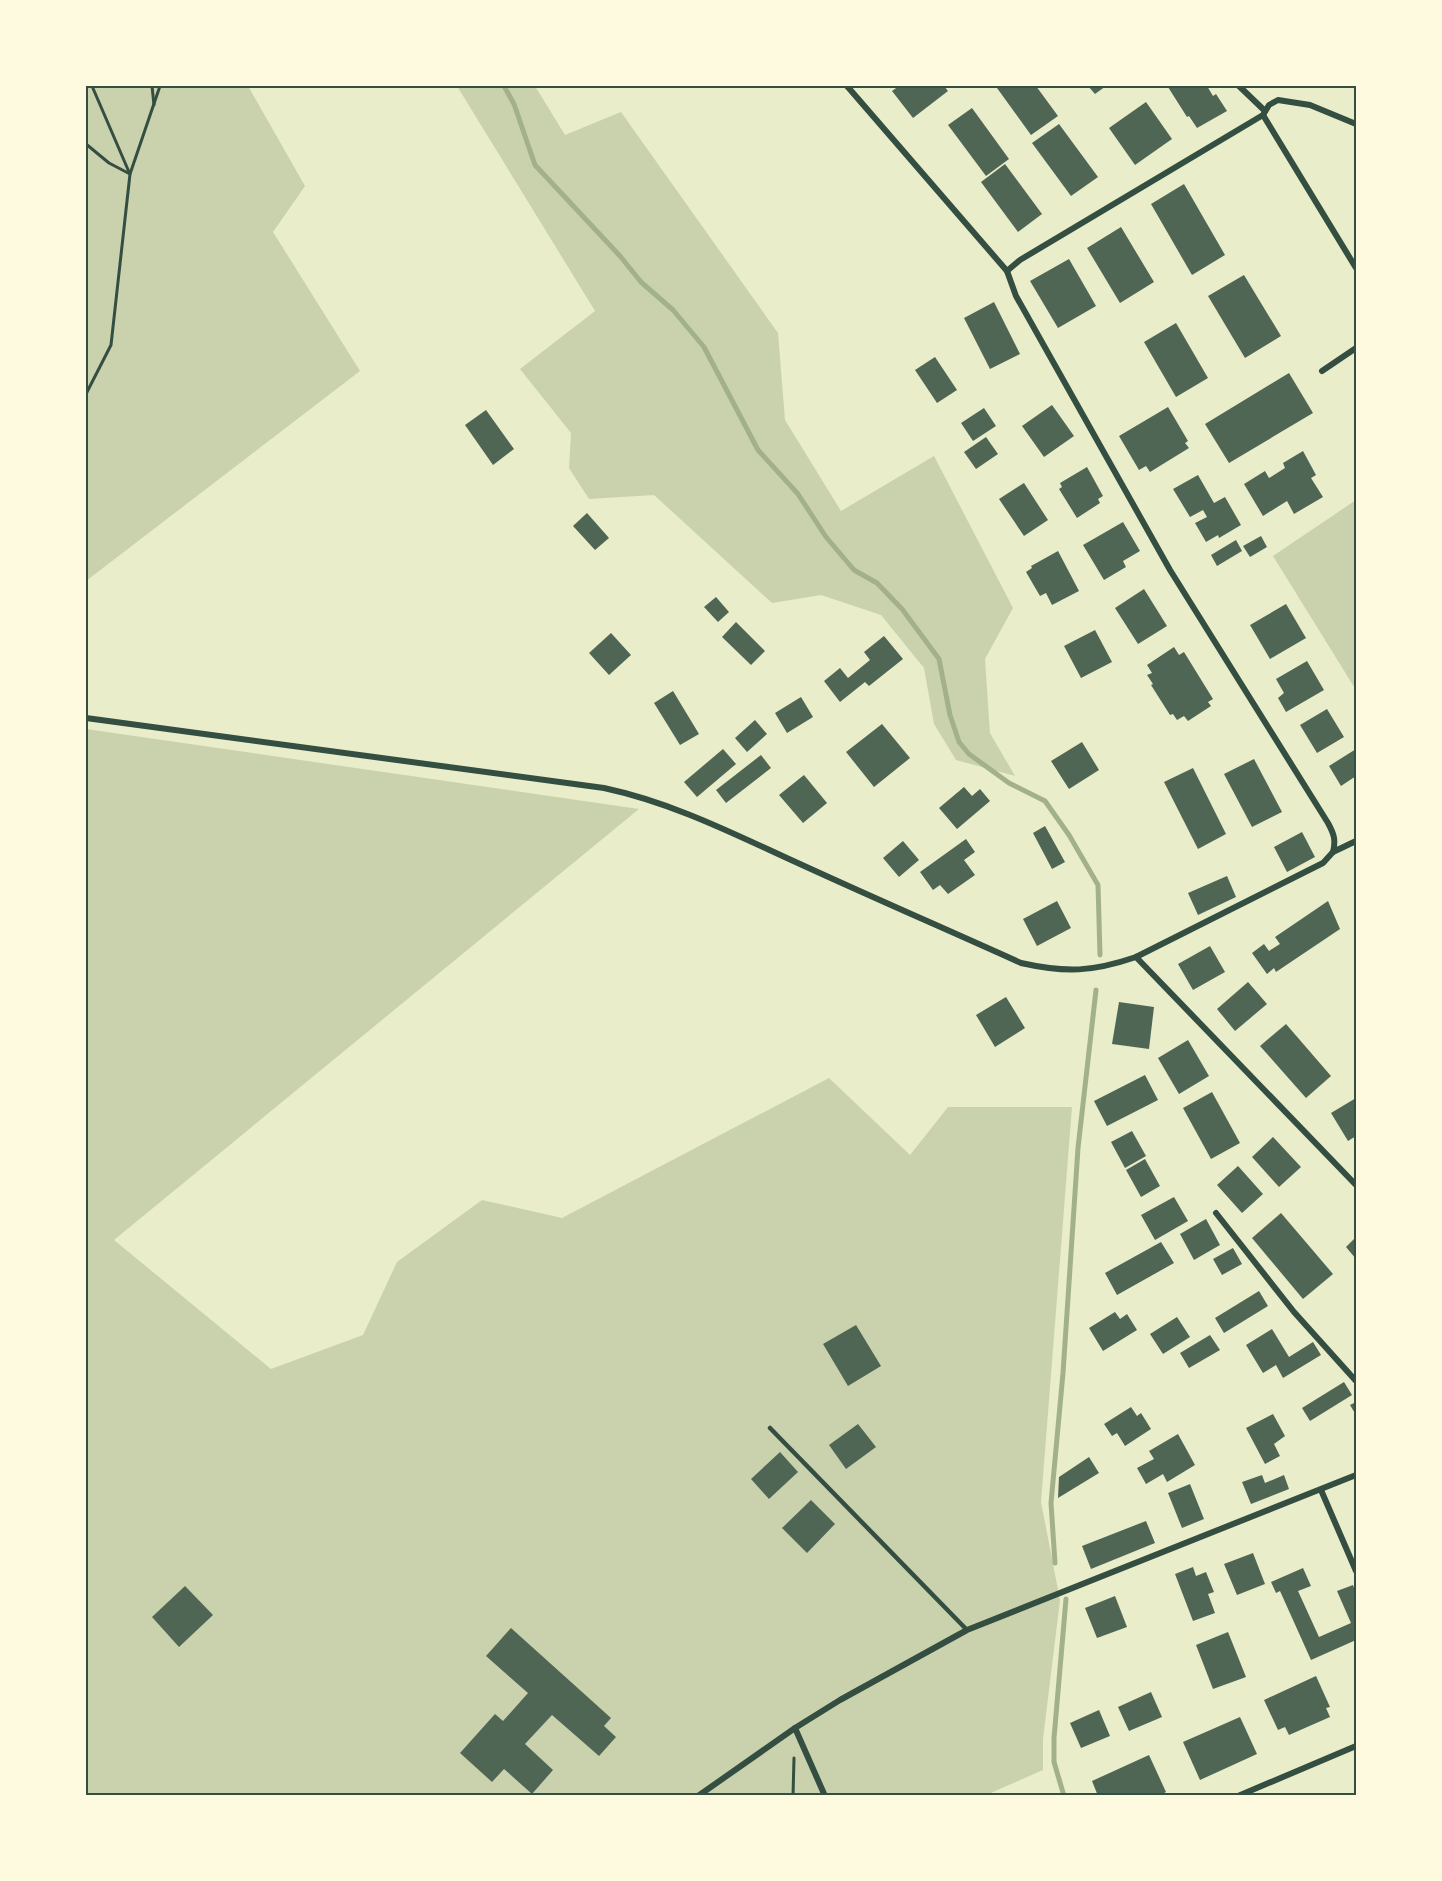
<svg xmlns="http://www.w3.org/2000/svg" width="1442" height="1881" font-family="Lato,sans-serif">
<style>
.green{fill:#cad2ad}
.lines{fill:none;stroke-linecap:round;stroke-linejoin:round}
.stream{stroke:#a3b18a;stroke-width:5}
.building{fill:#4f6655}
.path{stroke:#344e41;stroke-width:3}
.service{stroke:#344e41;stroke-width:4.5}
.minor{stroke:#344e41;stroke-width:6}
.neatline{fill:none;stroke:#344e41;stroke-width:2}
</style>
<rect width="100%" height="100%" fill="#e9edc9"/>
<g class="green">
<polygon points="86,86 248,86 305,186 273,232 360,371 86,581"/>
<polygon points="457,86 535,86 565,135 621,112 778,333 785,420 841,511 934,456 1013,608 985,659 990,733 1015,776 956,760 934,724 924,668 881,615 821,595 772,603 654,495 589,499 569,468 571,433 520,369 595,311"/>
<polygon points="1356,500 1356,690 1273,556"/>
<polygon points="86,729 639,809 114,1240 271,1369 363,1335 397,1262 482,1200 562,1218 829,1078 910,1155 948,1107 1072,1107 1041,1502 1060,1600 1043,1739 1043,1770 984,1796 86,1796"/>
</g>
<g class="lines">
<g class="stream">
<polyline points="504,86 514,104 535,165 620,256 641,282 673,310 704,347 758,450 798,494 826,537 854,570 877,583 902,609 939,659 950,715 959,742 969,754 1009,783 1045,801 1069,835 1098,885 1100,955"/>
<polyline points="1055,1563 1051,1503 1063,1373 1078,1148 1096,990"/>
<polyline points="1064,1796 1054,1762 1054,1738 1066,1599"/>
</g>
</g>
<g class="building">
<polygon points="899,86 944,86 948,91 913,118 892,91"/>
<polygon points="1001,86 1036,86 1058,116 1031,135 997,88"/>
<polygon points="1088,86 1106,86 1095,94"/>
<polygon points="1171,86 1207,86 1213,96 1216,94 1227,111 1197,128 1189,116 1187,117 1168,87"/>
<polygon points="1146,102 1172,139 1135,165 1109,128"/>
<polygon points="972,108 1009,159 986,176 948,125"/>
<polygon points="1059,124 1098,177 1071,196 1032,143"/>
<polygon points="1005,164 1042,214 1018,232 981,182"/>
<polygon points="1184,184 1225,255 1192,275 1151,204"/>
<polygon points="1121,227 1154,282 1120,303 1087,248"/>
<polygon points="1069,259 1096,306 1058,328 1030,281"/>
<polygon points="1244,275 1281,336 1245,358 1208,296"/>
<polygon points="994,302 1020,354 990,369 964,318"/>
<polygon points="1176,323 1208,378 1176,397 1144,342"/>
<polygon points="935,357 957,390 937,403 915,370"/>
<polygon points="1289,373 1313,413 1229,463 1205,424"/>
<polygon points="1052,405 1074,436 1044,457 1022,426"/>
<polygon points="1168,407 1188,441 1185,443 1189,448 1150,472 1146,466 1139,470 1119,436"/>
<polygon points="984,408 996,426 973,441 961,423"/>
<polygon points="486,410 514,449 493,465 465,425"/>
<polygon points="986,437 998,454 976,469 964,452"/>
<polygon points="1303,451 1316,475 1311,478 1323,497 1294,514 1287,501 1263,516 1244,484 1265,471 1269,478 1285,468 1283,463"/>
<polygon points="1087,467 1103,496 1098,499 1100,503 1077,518 1059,489 1062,487 1060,483"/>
<polygon points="1198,475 1214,503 1225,497 1241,525 1219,538 1218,535 1206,542 1195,523 1207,517 1203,510 1190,517 1173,489"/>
<polygon points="1024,483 1048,520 1024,536 999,499"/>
<polygon points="587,513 609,538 595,550 573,526"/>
<polygon points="1123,522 1140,551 1123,561 1126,567 1104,580 1083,545"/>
<polygon points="1261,536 1267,547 1250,557 1243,546"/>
<polygon points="1236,540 1242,551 1217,566 1211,555"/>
<polygon points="1058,551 1079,591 1052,605 1046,593 1040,596 1026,572 1032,568 1031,566"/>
<polygon points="1144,589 1167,626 1138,644 1115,608"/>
<polygon points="716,597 729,612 718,622 704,607"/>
<polygon points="1286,604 1306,638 1270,659 1250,625"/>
<polygon points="736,622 765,651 751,665 722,637"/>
<polygon points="1095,630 1112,662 1081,678 1064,646"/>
<polygon points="611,633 631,655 609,675 589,653"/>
<polygon points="884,636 903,659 869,686 865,682 840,702 824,681 840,668 848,678 870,660 864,652"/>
<polygon points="1174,647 1179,655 1184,652 1213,699 1208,702 1211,706 1188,721 1184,716 1177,720 1173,714 1170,715 1151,685 1153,684 1147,675 1152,673 1147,665"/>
<polygon points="1307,661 1324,690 1286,712 1278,698 1284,693 1276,679"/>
<polygon points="673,691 699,734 680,745 654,703"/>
<polygon points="801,697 813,717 787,733 775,713"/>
<polygon points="1327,709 1344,737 1317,753 1300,725"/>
<polygon points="755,720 767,734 747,752 735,738"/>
<polygon points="882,724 910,758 874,787 846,752"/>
<polygon points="1082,742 1099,770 1069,789 1051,761"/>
<polygon points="723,749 736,764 697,797 684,782"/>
<polygon points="1356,749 1356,776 1341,786 1329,766"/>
<polygon points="761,755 771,768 726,803 716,790"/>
<polygon points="1254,759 1282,812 1252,827 1224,774"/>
<polygon points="1193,768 1226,834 1198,849 1164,782"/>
<polygon points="804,775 827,803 803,823 779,795"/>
<polygon points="964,787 972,796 980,789 990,801 957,829 939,808"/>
<polygon points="1045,826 1065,862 1052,869 1033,833"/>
<polygon points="1302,832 1315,857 1287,872 1274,847"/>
<polygon points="966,839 975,852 964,860 975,875 948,894 940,885 933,890 920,872"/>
<polygon points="903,841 919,860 899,877 883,858"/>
<polygon points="1227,876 1236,897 1198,915 1188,893"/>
<polygon points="1057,901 1071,928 1037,946 1023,919"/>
<polygon points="1328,901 1340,929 1276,972 1274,968 1267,974 1252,953 1264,944 1269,951 1280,944 1275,937"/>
<polygon points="1210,946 1225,972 1193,990 1178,964"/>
<polygon points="1248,982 1267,1004 1235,1031 1217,1009"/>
<polygon points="1006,997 1025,1028 995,1047 976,1015"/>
<polygon points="1119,1002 1154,1007 1149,1049 1112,1044"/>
<polygon points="1286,1024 1331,1076 1306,1098 1260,1046"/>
<polygon points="1188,1040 1209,1076 1179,1094 1158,1058"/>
<polygon points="1145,1075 1158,1100 1107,1126 1094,1101"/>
<polygon points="1212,1092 1240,1143 1211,1159 1183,1108"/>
<polygon points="1356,1098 1356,1136 1348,1141 1331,1113"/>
<polygon points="1132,1131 1146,1156 1125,1168 1111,1142"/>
<polygon points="1273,1137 1301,1167 1279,1187 1252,1157"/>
<polygon points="1145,1159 1160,1186 1141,1197 1126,1170"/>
<polygon points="1238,1166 1263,1194 1242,1213 1217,1185"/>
<polygon points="1174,1197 1188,1221 1155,1240 1141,1215"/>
<polygon points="1281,1213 1333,1274 1303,1299 1252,1238"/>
<polygon points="1206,1219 1220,1245 1194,1260 1180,1234"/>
<polygon points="1356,1237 1356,1259 1346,1247"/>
<polygon points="1161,1242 1174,1263 1117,1295 1105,1273"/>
<polygon points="1233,1248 1242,1264 1222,1275 1213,1259"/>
<polygon points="1259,1291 1268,1306 1224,1333 1215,1318"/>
<polygon points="1115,1312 1120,1319 1127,1314 1137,1330 1103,1351 1089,1328"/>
<polygon points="1177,1317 1190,1337 1163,1354 1150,1334"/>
<polygon points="856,1325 881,1366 848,1386 823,1344"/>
<polygon points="1272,1329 1289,1357 1313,1342 1321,1355 1283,1378 1276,1365 1263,1373 1246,1345"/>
<polygon points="1210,1335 1220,1350 1189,1368 1180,1353"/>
<polygon points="1344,1382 1352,1395 1310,1421 1302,1408"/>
<polygon points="1356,1402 1356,1415 1350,1405"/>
<polygon points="1131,1407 1137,1416 1141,1413 1151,1429 1125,1446 1117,1433 1112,1436 1104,1424"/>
<polygon points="1273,1414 1285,1436 1274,1444 1280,1456 1265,1464 1246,1428"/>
<polygon points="858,1424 876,1447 846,1469 829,1445"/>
<polygon points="1178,1434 1195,1465 1167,1482 1163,1474 1146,1484 1137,1468 1154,1459 1149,1451"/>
<polygon points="780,1452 798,1472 769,1499 751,1479"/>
<polygon points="1089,1457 1099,1473 1058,1498 1059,1477"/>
<polygon points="1262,1475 1265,1483 1284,1475 1289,1489 1251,1504 1242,1482"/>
<polygon points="1190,1484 1204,1519 1182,1528 1168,1493"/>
<polygon points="811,1500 835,1524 807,1553 782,1528"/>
<polygon points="1146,1521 1155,1543 1091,1569 1082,1546"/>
<polygon points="1253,1553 1265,1584 1237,1595 1224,1564"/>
<polygon points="1193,1567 1196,1576 1206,1572 1214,1592 1208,1594 1215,1613 1193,1621 1175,1574"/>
<polygon points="1303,1568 1311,1586 1298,1591 1319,1637 1351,1623 1337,1591 1353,1585 1356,1593 1356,1640 1311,1660 1280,1591 1276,1593 1271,1582"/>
<polygon points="185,1586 213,1615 179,1647 152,1617"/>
<polygon points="1115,1596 1127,1627 1097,1638 1085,1608"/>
<polygon points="511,1628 611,1718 604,1726 616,1737 599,1756 552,1715 525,1744 553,1770 532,1794 504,1769 492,1782 460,1753 495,1714 503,1721 528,1693 486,1656"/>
<polygon points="1228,1632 1246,1677 1213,1689 1196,1645"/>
<polygon points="1316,1676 1330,1707 1326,1708 1330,1717 1289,1735 1285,1727 1278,1730 1264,1700"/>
<polygon points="1151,1692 1162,1717 1129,1731 1118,1707"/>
<polygon points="1099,1710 1110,1736 1081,1748 1070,1723"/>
<polygon points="1240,1717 1257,1754 1200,1780 1183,1742"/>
<polygon points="1149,1755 1166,1792 1159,1796 1098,1796 1092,1781"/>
</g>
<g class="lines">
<g class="path">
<polyline points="92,86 129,172"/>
<polyline points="152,86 154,105"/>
<polyline points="86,144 109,163 130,174 111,345 86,394"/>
<polyline points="130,174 160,86"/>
<polyline points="793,1796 794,1758"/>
</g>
<polyline class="service" points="770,1428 967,1630"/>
<g class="minor">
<path d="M847 86 1007 271 1016 296 1170 570 1328 823C1334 834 1336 840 1333 852"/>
<polyline points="1239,86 1265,111"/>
<polyline points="1263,115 1356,268"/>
<polyline points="1007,271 1020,260 1263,115 1269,105 1278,100 1310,105 1356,124"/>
<polyline points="1322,371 1356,348"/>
<path d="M86 718 604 788C674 803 736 835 800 864 874 898 948 930 1021 963 1066 973 1092 972 1136 957L1307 871 1323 863 1333 852 1356 841"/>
<polyline points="1136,957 1356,1185"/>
<polyline points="1216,1213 1294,1312 1356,1381"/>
<polyline points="1321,1490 1356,1571"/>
<polyline points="795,1728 825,1796"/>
<polyline points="698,1796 795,1728 840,1700 967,1630 1356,1475"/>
<polyline points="1238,1796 1356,1746"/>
</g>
</g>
<rect width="1442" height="1881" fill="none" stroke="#fefae0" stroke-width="174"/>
<rect x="87" y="87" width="1268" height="1707" class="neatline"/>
</svg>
